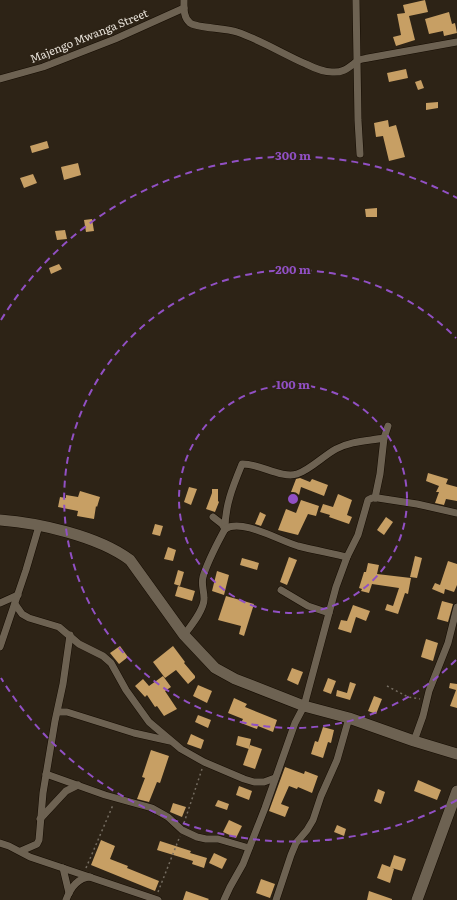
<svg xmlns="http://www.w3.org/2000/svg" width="457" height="900" font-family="Literata,serif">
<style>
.building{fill:#c79f64}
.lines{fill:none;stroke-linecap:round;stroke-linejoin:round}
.street-casing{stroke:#150c02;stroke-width:8}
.secondary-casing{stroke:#150c02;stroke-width:12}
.path{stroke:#746c60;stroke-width:1.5;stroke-dasharray:2 3;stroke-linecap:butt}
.street{stroke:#6d6252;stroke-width:7}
.secondary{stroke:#6d6252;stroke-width:11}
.ring{fill:none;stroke:#9150c4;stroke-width:2;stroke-dasharray:7 5}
.labels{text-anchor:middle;stroke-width:4;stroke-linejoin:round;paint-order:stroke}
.street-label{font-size:11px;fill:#e8e2d9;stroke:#2d2316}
.centre{fill:#9150c4;stroke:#2d2316;stroke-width:2}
.ring-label{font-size:12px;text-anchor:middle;font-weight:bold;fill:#9150c4;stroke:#2d2316;stroke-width:4;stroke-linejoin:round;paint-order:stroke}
</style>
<rect width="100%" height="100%" fill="#2d2316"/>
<g class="building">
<polygon points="425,0 428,12 409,16 415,40 396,46 393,37 401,35 397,14 405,13 403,5"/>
<polygon points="449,12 452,24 455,23 457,33 444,36 443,31 429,34 425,19"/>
<polygon points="406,69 408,78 389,82 387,73"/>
<polygon points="421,80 424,88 418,90 415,82"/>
<polygon points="438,102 438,108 426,110 426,103"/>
<polygon points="388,120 389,127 396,125 405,157 389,161 383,136 376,137 374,123"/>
<polygon points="47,141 49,148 32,153 30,146"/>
<polygon points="78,163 81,175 64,180 61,167"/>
<polygon points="33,174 37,183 24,188 20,178"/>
<polygon points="377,208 377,217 366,217 365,209"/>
<polygon points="92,219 94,231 86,232 84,220"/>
<polygon points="65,230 67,239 57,240 55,231"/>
<polygon points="59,264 62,269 51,274 49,268"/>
<polygon points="428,473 448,479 446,484 457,487 457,501 446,499 444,505 435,503 439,492 436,492 439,486 426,481"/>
<polygon points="300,478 310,482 312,479 328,485 324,496 301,487 299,495 291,492 296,479"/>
<polygon points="189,487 197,489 191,505 184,502"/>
<polygon points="212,489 218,489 218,501 219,502 215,512 206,509 212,493"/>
<polygon points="80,491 100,497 97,507 96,506 94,519 77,516 78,511 58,507 60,497 66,498 66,495 78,497"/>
<polygon points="338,494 352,500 347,515 352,517 349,524 329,517 330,515 320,512 323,504 333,507"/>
<polygon points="301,500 319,506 316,516 308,514 298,535 278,530 286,509 296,513"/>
<polygon points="260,512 266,515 261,526 255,524"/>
<polygon points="386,517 393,522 384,535 377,530"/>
<polygon points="155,524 163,526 160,536 152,534"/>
<polygon points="168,547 176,550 173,561 164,559"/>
<polygon points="415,556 422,558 417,578 410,577"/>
<polygon points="289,557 297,560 287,585 280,582"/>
<polygon points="242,558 259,563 257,570 240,565"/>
<polygon points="448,561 457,564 457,585 454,592 445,589 444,594 432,589 435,583 440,585"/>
<polygon points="368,563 379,565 377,574 411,578 408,594 405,593 398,614 385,610 387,604 393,606 399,588 372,584 369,593 361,591 362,589 359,588 364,572 366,572"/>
<polygon points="178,570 184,572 180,586 174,584"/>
<polygon points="217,571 229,575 224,595 212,591"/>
<polygon points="178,586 195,591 192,601 175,596"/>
<polygon points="226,596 254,604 244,636 239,634 241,626 218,620"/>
<polygon points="442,601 453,604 448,622 437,619"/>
<polygon points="353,605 370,611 366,621 356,617 351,633 338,629 341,620 347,621"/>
<polygon points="426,639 438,643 433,661 421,657"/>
<polygon points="120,646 128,657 119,664 110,653"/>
<polygon points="173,646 185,662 184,663 195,676 195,678 188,684 176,670 165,678 153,662"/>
<polygon points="292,668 303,672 298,685 287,680"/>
<polygon points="163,676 171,687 165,691 177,709 164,716 157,706 155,707 147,695 145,697 135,686 143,679 149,686"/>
<polygon points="328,678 336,681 331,694 323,691"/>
<polygon points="350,682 356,684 350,700 336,696 337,690 347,693"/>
<polygon points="450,683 457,684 457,708 450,706 456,690 449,688"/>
<polygon points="198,685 212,691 207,703 193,696"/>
<polygon points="374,696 382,699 376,714 368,711"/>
<polygon points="234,698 247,704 245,707 277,720 273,732 258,726 257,729 241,723 243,719 228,713"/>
<polygon points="198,715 211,720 208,728 195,722"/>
<polygon points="323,727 334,730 331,743 328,742 323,758 311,754 315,741 318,742"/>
<polygon points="191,734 204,740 201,749 187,744"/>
<polygon points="238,736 251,739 249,749 236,745"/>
<polygon points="250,745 262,749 255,769 243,765"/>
<polygon points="151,750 169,756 160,783 157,782 149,802 137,799 145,778 142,777"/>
<polygon points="285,767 304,774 305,771 318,776 312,793 298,787 297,789 289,786 281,804 289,807 285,817 269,811"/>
<polygon points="418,780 441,790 437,800 414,791"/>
<polygon points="239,786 252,791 249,800 236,795"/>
<polygon points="378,789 385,792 381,804 374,801"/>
<polygon points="218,800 229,804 227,810 215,806"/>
<polygon points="173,803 186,807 182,817 170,812"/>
<polygon points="229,820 242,826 236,838 223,832"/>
<polygon points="337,825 346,829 344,836 334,832"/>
<polygon points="101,840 115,846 110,859 128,866 127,868 159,881 155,891 91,865"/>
<polygon points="160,841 191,851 190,853 207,858 204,868 192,864 193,861 157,850"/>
<polygon points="214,853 227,859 222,869 209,863"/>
<polygon points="394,855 406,859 402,871 392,868 394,869 390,883 377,878 382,864 390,867"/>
<polygon points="261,879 275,884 270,898 256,893"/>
<polygon points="186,891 209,899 208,900 183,900"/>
<polygon points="369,891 392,899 392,900 367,900"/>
</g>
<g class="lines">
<defs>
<g id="street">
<path d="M184 0C184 8 183 17 190 23 196 28 226 28 237 32 261 40 283 54 306 64 314 68 323 72 332 72 343 73 348 68 356 62 359 59 364 59 368 58L457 42"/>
<polyline points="356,0 358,120 360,154"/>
<polyline points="0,79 43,67 115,39 184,8"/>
<polyline points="375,498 380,474 384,438 388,426"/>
<polyline points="213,517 222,524 225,529"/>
<path d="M225 529C225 505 233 486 242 464 258 463 282 479 297 474 310 470 323 456 336 449 351 441 367 441 384 438"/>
<polyline points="281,590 308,606 329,613"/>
<polyline points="0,603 18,595"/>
<polyline points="15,604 22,614 29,618 59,627 79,644 103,656 111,663 126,690 149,722 181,749 204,762 244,779 254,782 264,782 275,778"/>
<path d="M184 635C190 627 205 609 204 598 204 590 201 585 203 577 208 560 217 544 225 529 242 518 280 541 298 546 314 550 330 553 347 557"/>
<polyline points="0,647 26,570 39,526"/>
<polyline points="58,712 67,712 134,733 170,741"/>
<polyline points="414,741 423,716 429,691 448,643 457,607"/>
<polyline points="46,774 105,795 152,808 168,817 182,830 197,837 206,839 218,839 249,848"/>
<polyline points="40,819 66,791 78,785"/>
<polyline points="0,843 9,846 30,857 158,900"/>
<polyline points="21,851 37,844 39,840 43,793 55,721 63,684 70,635"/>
<polyline points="63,868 69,893"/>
<path d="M66 900C70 889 77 878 90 877"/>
<polyline points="224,900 230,887 243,864 265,808 295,723 304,706 336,587 347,557 358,535 368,500 372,498 378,498 417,504 457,513"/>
<polyline points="276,900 291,855 296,843 307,830 313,820 321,796 337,760 349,718"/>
</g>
<g id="secondary">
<path d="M0 520C39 523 98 536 130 560L184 635 215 668 235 679 304 706 349 718 414 741 457 754"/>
<polyline points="417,900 457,791"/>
</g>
</defs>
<use href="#street" class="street-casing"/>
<use href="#secondary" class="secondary-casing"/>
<g class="path">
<polyline points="387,686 408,697 420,699"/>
<polyline points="184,823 202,769"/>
<polyline points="86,868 113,805"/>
<polyline points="158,892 180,836"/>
</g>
<use href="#street" class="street"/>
<use href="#secondary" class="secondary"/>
</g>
<g class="ring">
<circle cx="293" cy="499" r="114"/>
<path d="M456 660A229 229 0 1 1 456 338"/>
<path d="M457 800A343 343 0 0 1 1 678M1 320A343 343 0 0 1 457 198"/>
</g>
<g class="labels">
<g class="street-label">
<text transform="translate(89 36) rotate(-22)" y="4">Majengo Mwanga Street</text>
</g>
</g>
<circle cx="293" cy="499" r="6" class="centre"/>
<g class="ring-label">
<text x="293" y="160">300 m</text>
<text x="293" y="274">200 m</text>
<text x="293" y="389">100 m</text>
</g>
</svg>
